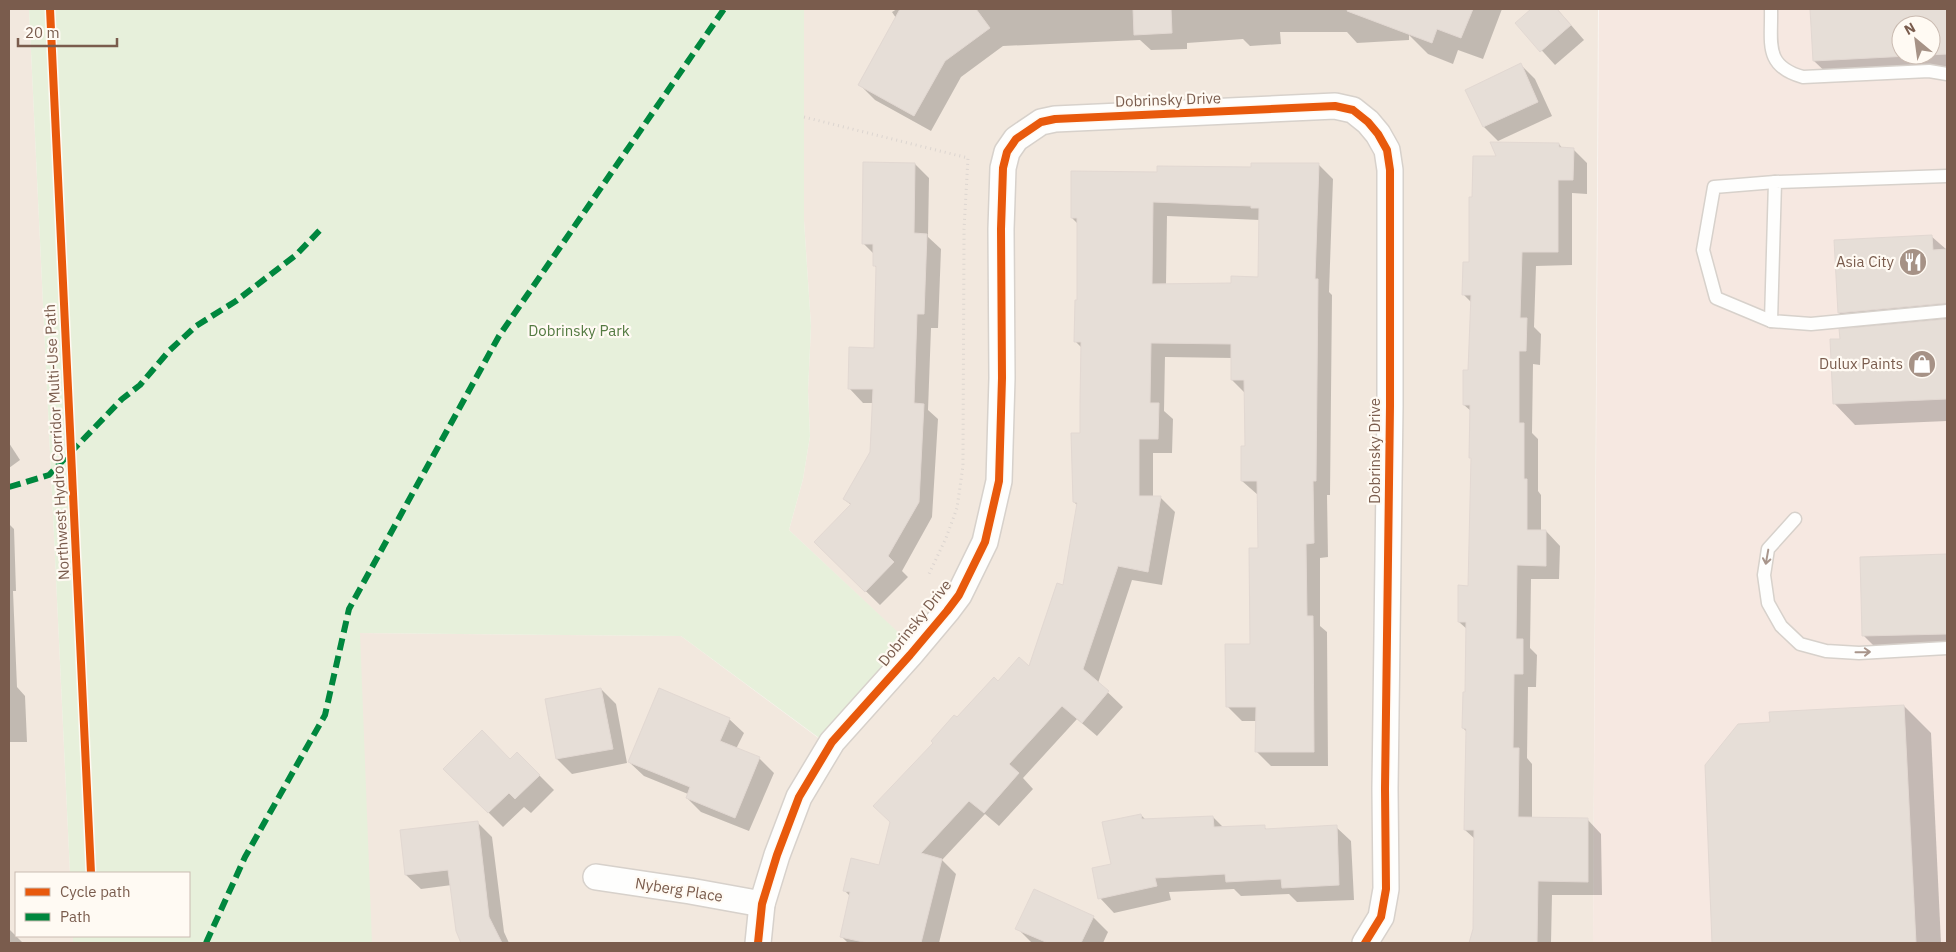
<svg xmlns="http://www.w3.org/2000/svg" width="1956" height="952" font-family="'IBM Plex Sans',sans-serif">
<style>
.residential{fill:#f2e8de}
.commercial{fill:#f6e8e1;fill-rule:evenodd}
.green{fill:#e7f0db}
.shadow{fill:#0003;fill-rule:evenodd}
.building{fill:#e6ded7;stroke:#e2d8d2;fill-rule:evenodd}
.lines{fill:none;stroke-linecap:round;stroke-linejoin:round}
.service-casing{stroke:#d7d1cb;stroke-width:15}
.minor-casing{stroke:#d7d1cb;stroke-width:28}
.path{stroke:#dcd5d0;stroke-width:3;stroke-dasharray:1 4;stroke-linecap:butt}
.service{stroke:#fefefd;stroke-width:12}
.minor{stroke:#fefefd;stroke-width:25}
.quiet{stroke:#00873e;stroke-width:6;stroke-dasharray:12 6;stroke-linecap:butt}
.cycleway-casing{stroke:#fffaf3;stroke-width:11}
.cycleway{stroke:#e8590c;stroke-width:8}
.oneway{stroke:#a8958b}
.labels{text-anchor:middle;stroke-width:4.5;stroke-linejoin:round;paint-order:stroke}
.street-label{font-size:15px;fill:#7a5c4d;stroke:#fffaf3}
.poi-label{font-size:15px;fill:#7a5c4d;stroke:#fffaf3;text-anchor:end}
.park-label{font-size:15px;fill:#537a41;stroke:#fffaf3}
</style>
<rect width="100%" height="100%" fill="#f9f5f0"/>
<g class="residential">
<polygon points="9,9 29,9 70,873 16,873 16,936 73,936 73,943 9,943"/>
<polygon points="804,9 1598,9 1593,943 368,943 359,633 681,636 829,746 915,649 789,530 803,479 810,436 808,391 811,326 804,221"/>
</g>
<path class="commercial" d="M1599 9H1947V943H1593ZM1901 25H1931V55H1901Z"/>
<polygon class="green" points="29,9 804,9 804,221 811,326 808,391 810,436 803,479 789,530 916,649 830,746 681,636 360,633 372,943 73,943 73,936 189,936 189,873 70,873"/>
<g class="shadow">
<polygon points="897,9 1408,9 1409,27 1416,9 1502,9 1483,59 1458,50 1453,64 1428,54 1409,35 1409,40 1357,43 1347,32 1280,32 1281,44 1250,46 1243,39 1187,43 1187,49 1151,50 1140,40 1003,46 961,77 931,131 875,100 859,84 896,18 892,12"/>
<polygon points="1533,9 1557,9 1584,40 1555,65 1517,23"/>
<path d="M1812 9H1947V76L1836 82 1814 61ZM1901 25H1931V55H1901Z"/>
<polygon points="1521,65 1535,79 1552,116 1498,141 1484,127"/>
<polygon points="1559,144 1563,149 1573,149 1587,163 1587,194 1572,193 1572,265 1536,266 1534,327 1541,334 1540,365 1533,364 1532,433 1538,439 1538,491 1541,495 1541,531 1546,531 1560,546 1559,579 1531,579 1530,648 1537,655 1536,687 1528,687 1527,758 1532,764 1532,819 1587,819 1601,834 1602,895 1552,895 1551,943 1470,943 1474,929 1475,839 1465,830 1467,732 1463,728 1467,694 1468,630 1459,622 1470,587 1472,459 1471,411 1464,405 1469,371 1472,303 1463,294 1470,263 1473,199 1498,158"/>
<polygon points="915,164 929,178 928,237 941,249 938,328 931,328 928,410 938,419 932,517 902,571 908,577 880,605 830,556 851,505 844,499 871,452 874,403 863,403 849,388 875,349 877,268 874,265 874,254 863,243"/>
<path d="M1318 164 1333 179 1329 292 1332 295 1330 495H1327L1328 557 1320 558V626L1327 632 1328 766H1271L1256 751 1257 721H1242L1228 707 1251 646 1259 549 1258 495 1242 481 1246 447V394L1232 380V358L1165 357 1164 411 1173 419 1172 453H1153V497H1160L1175 512 1162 585 1132 580 1098 683 1123 707 1097 736 1077 719 1023 778 1033 789 999 826 985 814 942 860 956 874 939 943H848L842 937 851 897 844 890 880 866 957 719 999 683 1029 668 1064 587 1078 506 1074 502 1081 434 1082 348 1076 342 1078 301V224L1072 218 1158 173ZM1167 216 1260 220 1259 279 1232 284 1166 285Z"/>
<polygon points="1931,236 1947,250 1947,421 1855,425 1834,403 1841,340 1856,329 1839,313"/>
<polygon points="9,443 20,460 9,468"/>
<polygon points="9,524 14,529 16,591 13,591 17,687 25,696 27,742 9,742"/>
<polygon points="1947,555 1947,655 1885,657 1863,635 1861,558"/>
<polygon points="601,689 616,704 627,763 572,774 557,759 546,700"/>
<polygon points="1904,706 1931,733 1941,943 1714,943 1707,766 1771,723"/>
<polygon points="729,719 744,733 736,749 759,758 774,773 749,831 701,812 687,798 688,794 644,776 629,762"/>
<polygon points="517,753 554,790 531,813 524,807 503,827 445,769 510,760"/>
<polygon points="1141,815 1146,820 1213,817 1224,828 1264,827 1267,830 1336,827 1351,841 1354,900 1297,902 1289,894 1241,896 1234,889 1169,892 1171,900 1114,913 1100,898 1112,865"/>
<polygon points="477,822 492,837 504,932 509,943 463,943 457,931 452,885 421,889 406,875"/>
<polygon points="9,898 9,929 23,943 9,943"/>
<polygon points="1093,917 1108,932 1103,943 1032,943 1017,928"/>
</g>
<g class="building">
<polygon points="900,9 976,9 990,28 945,61 914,116 858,85"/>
<polygon points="1133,9 1171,9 1172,33 1134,35"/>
<polygon points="1348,9 1473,9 1461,38 1437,29 1432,43 1347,11"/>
<polygon points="1531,9 1557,9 1571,25 1540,52 1515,23"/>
<path d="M1810 9H1947V54L1813 61ZM1901 25H1931V55H1901Z"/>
<polygon points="1521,63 1538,102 1483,127 1465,90"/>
<polygon points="1490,142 1559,143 1559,147 1574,148 1573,180 1558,180 1558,252 1522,252 1520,318 1527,318 1526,351 1519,351 1519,423 1524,423 1524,479 1527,479 1527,530 1546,530 1546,566 1517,565 1516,639 1523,639 1523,674 1514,674 1513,748 1519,748 1518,817 1588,818 1588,882 1538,881 1537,943 1469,943 1473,929 1474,830 1464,830 1466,729 1462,728 1463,692 1465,692 1466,622 1458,622 1458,585 1468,586 1471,458 1469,458 1470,405 1463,405 1463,370 1468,370 1471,295 1462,295 1463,262 1469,262 1469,197 1472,197 1473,156 1496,156"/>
<polygon points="863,162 915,163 914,233 927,234 924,314 917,314 914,403 924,404 919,502 888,556 894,562 865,592 814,542 851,504 843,499 870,452 873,389 848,389 849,347 874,348 876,266 873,266 873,244 862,244"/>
<path d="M1251 163H1319L1315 279H1318L1316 481H1313L1314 543 1306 544 1307 616H1313L1314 752H1255L1256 707H1226L1225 644H1250L1249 548H1258L1257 481H1241V446H1245L1244 380H1231V344L1151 343 1150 403H1159L1158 439H1139V496H1161L1148 572 1118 566 1083 669 1109 691 1082 723 1062 706 1009 764 1019 773 984 813 969 801 921 853 942 859 921 943H868L840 937 850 892 843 891 851 858 879 865 890 822 873 806 933 743 931 741 954 715 957 717 994 677 998 681 1019 657 1029 666 1057 583 1063 585 1077 503 1073 502 1071 433H1080V403L1081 342H1074L1075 300H1077V218H1071V171L1157 172V166L1251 167ZM1153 202 1251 206V208H1259L1258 277 1231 276V283L1152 284Z"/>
<polygon points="1932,235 1933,250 1947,249 1947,303 1838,313 1834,240"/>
<polygon points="1947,319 1947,399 1833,404 1830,339 1840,339 1839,329"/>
<polygon points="1947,554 1947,634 1862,636 1860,557"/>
<polygon points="601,688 613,749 556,759 545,699"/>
<polygon points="659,688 730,718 720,741 760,757 735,818 686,798 690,787 628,762"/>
<polygon points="1904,705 1916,943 1712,943 1705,765 1738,724 1770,722 1769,712"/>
<polygon points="482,730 510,759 517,752 540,775 515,799 509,793 488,813 443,769"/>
<polygon points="1141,814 1142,819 1213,816 1214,827 1265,825 1265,829 1337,825 1339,885 1282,888 1281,879 1226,882 1225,874 1155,878 1157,886 1098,899 1092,868 1111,864 1102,822"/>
<polygon points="478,821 489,917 502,943 461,943 456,931 448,870 405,875 400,830"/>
<polygon points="1034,889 1094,916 1081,943 1048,943 1015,929"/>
</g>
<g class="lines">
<defs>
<g id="service">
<path d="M1771 9C1772 42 1763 66 1803 77L1929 71 1947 74"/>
<polyline points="1947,176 1775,182 1771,321 1811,324 1947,311"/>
<polyline points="1771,321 1716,298 1703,250 1714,187 1775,182"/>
<polyline points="1795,519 1768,549 1764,575 1768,603 1781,626 1800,644 1826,651 1859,653 1947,648"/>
</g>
<g id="minor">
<polyline points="596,877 690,891 762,904"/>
<polyline points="758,943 762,904 777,855 799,797 832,742 910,655 947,611 959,595 985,542 999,481 1002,378 1001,229 1003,168 1007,152 1016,139 1041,122 1055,119 1335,106 1353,110 1368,122 1378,134 1387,150 1390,170 1390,406 1385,789 1386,889 1381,917 1365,943"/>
</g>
</defs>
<use href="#service" class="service-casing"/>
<use href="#minor" class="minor-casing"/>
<polyline class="path" points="804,117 968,158 964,229 963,466 957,508 946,538 929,574"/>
<use href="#service" class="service"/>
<use href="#minor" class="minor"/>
<g class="quiet">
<polyline points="9,487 49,475 122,399 140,385 169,351 196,326 236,301 296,255 323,227"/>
<polyline points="206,943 245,857 325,715 349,609 499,336 724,9"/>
</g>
<defs>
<g id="cycleway">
<polyline points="50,9 91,873"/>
<polyline points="758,943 762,904 777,855 799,797 832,742 910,655 947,611 959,595 985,542 999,481 1002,378 1001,229 1003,168 1007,152 1016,139 1041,122 1055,119 1335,106 1353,110 1368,122 1378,134 1387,150 1390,170 1390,406 1385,789 1386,889 1381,917 1365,943"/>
</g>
</defs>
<use href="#cycleway" class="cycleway-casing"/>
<use href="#cycleway" class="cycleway"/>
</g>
<defs><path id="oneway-shaft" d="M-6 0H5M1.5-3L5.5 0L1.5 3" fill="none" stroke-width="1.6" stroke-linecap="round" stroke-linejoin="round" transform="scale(1.25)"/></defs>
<g class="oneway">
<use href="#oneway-shaft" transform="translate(1767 557) rotate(100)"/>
<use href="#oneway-shaft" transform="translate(1863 652) rotate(-1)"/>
</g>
<defs>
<symbol id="restaurant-disc" viewBox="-11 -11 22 22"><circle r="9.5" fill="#a69286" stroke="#fffaf3"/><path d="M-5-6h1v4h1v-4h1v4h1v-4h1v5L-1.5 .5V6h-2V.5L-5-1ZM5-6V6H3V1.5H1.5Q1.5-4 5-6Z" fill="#fff"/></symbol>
<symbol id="shop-disc" viewBox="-11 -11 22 22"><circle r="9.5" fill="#a69286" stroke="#fffaf3"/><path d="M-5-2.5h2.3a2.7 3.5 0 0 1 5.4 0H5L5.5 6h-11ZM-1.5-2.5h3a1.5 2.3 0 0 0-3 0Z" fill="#fff"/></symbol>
</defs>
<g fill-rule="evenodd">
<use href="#restaurant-disc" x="1897" y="246" width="32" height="32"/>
<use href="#shop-disc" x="1906" y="348" width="32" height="32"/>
</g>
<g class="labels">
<g class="street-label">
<text transform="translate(1168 100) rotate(-2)" y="5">Dobrinsky Drive</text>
<text transform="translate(57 442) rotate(-93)" y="5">Northwest Hydro Corridor Multi-Use Path</text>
<text transform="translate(1375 451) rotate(-90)" y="5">Dobrinsky Drive</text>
<text transform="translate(915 623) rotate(-51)" y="5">Dobrinsky Drive</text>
<text transform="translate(679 890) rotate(9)" y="5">Nyberg Place</text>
</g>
<g class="poi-label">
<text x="1894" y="267">Asia City</text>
<text x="1903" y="369">Dulux Paints</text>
</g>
<g class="park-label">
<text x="579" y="336">Dobrinsky Park</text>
</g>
</g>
<rect width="1956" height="952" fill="none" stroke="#7a5c4d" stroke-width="20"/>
<rect x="15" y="872" width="175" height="65" fill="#fffaf3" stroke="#cabbb1"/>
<rect x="25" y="888" width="25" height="8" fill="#e8590c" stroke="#cabbb1"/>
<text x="60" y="897" font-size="15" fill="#7a5c4d">Cycle path</text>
<rect x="25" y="913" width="25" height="8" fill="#00873e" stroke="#cabbb1"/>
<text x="60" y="922" font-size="15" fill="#7a5c4d">Path</text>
<g transform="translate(1916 40) rotate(331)"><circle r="24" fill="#fffaf3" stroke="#cabbb1"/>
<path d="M0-4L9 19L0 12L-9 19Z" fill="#a69286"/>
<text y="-8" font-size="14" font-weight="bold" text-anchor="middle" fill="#7a5c4d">N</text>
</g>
<path d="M18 38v8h99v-8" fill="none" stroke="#7a5c4d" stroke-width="2.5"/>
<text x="25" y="38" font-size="15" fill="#7a5c4d" stroke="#fffaf3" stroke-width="4" paint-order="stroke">20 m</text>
</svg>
